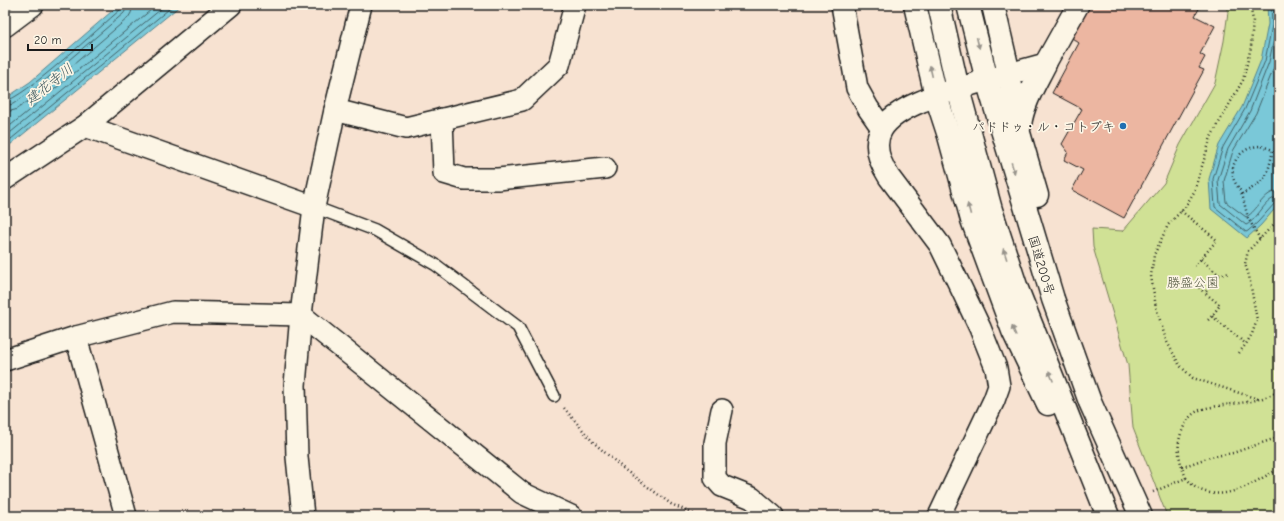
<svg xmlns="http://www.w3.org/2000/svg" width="1284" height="521" font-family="'Comic Neue','Klee One',sans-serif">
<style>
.green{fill:#d0e195;stroke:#767e58}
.water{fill:#7ac8d8;stroke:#54838d}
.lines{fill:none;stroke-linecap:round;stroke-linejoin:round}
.shore{stroke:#426167;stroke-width:1}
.building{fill:#ecb6a1;stroke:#1c1c1c}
.lane-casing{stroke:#1c1c1c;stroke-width:14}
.street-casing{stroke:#1c1c1c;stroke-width:24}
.highway-casing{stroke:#1c1c1c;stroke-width:25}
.path{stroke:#1c1c1c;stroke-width:2.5;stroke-dasharray:1 3;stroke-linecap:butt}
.lane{stroke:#fcf5e5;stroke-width:11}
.street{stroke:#fcf5e5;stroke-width:21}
.highway{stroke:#fcf5e5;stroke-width:22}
.oneway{fill:#97938b}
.poi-dot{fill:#1f6fb2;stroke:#fcf5e5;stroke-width:1.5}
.labels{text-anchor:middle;stroke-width:3.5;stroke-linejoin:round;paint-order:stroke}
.poi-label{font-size:13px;fill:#1c1c1c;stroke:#fcf5e5;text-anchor:end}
.street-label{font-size:13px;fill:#1c1c1c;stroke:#fcf5e5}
.park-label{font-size:13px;fill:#525740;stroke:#fcf5e5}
.water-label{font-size:14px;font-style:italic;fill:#3d585e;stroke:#fcf5e5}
</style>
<rect width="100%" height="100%" fill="#f7e2d1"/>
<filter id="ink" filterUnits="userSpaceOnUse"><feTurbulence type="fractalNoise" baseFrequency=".025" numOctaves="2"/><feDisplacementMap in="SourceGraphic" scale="8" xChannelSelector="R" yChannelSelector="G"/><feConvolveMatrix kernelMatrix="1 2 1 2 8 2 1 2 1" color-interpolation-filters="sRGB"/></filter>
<g filter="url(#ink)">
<polygon class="green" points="1225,5 1279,5 1279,516 1167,516 1133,428 1128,365 1093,247 1092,229 1123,231 1164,183 1180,145 1215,83 1224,41 1228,12"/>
<g class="water">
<polygon points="119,5 181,5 5,149 5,97 9,96 30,82"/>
<polygon points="1267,5 1279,5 1279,204 1261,225 1247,238 1211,209 1209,179 1219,145 1242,107 1261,60 1268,24"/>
</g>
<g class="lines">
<g class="shore">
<polyline points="1271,5 1272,25 1265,61 1245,109 1223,147 1213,179 1215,207 1246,232 1248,231 1258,222 1275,203 1279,202"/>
<path d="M1276 5 1277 25 1269 62 1250 111 1228 149 1218 180 1220 204 1246 225C1258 220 1265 197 1279 197"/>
<path d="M1279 44 1275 65 1256 113 1233 151 1224 181 1226 202 1246 217C1258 211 1263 191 1279 191"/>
<path d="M5 101C22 100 102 25 120 10L122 5"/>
<polyline points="5,106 13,104 35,89 124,13 126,9 127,5"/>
<polyline points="5,112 15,110 39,94 128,18 131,13 133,5"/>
<polyline points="5,130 157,5"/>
<polyline points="5,137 166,5"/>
<polyline points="5,144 174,5"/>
</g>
</g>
<polygon class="building" points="1090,5 1201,5 1195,16 1215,26 1200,54 1205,57 1199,68 1204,70 1124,218 1072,190 1083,170 1064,160 1068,152 1062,144 1082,109 1052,93 1079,43 1072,38"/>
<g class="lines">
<defs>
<polyline id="lane" points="314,207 375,230 436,265 518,327 554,396"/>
<g id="street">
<polyline points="842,5 857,88 868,108 882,128"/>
<polyline points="5,26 33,5"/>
<polyline points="335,110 406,128 522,100 559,65 575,5"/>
<polyline points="442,119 444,173 464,179 498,179 605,168"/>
<polyline points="85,126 314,207"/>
<polyline points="5,179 85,126 231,5"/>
<polyline points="76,337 126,516"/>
<polyline points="5,360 76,337 173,312 301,315 522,493 571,516"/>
<polyline points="722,410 715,443 715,478 722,486 752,498 773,516"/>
<polyline points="303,516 297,457 295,385 301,315 314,207 335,110 361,5"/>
<path d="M939 516 994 400 999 386 996 368 980 328 961 288 940 245 889 177C880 163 872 145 882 129 897 104 954 90 980 82 1002 76 1023 70 1045 64L1078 5"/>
</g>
<g id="highway">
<polyline points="915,5 936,96 949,136 972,220 1013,331 1048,404"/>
<polyline points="939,5 958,89 991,210 1017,289 1108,516"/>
<polyline points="968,5 987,80 1053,299 1090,402 1141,516"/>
<polyline points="993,5 1009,74 1019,133 1037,195"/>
<path d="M1020 125C1023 103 1035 84 1045 64"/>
</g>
</defs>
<use href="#lane" class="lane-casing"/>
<use href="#street" class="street-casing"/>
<use href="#highway" class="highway-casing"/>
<g class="path">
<polyline points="1250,5 1253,20 1251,47 1243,80 1211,137 1194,192 1185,207 1168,225 1154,255 1151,276 1156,307 1166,340 1180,366 1193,378 1258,399"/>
<path d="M1242 194C1239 188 1234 182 1233 177 1230 160 1244 146 1261 146 1265 147 1270 149 1273 150"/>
<polyline points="1181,211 1217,240 1195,266"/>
<path d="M1260 239 1248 218 1242 194C1267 180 1267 178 1273 150L1279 148"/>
<polyline points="1201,259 1219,275 1230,273"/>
<polyline points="1219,275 1205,293 1220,305 1212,316 1246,344"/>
<polyline points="1196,285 1205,293"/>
<polyline points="1208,320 1212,316"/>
<polyline points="1239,353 1246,344 1252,334 1257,320 1249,276 1245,264 1248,251 1279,219"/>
<polyline points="564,408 593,442 625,470 671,504 698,516"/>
<polyline points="1182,467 1210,457 1233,453 1279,437"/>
<path d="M1186 478C1189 481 1192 485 1195 487 1224 505 1253 482 1279 469"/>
<path d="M1153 492 1186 478C1180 463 1175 447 1182 431 1185 423 1189 416 1196 412 1204 407 1215 407 1223 405 1241 403 1264 401 1279 390"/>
</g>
<use href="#lane" class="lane"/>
<use href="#street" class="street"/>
<use href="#highway" class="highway"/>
</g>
<defs><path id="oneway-solid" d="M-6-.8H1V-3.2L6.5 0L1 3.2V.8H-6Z"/></defs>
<g class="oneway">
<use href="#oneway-solid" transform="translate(978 43) rotate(76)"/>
<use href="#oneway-solid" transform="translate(931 71) rotate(-103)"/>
<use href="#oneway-solid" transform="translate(1013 168) rotate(73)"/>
<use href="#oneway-solid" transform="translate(969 209) rotate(-105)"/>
<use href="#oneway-solid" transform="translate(1005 254) rotate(-108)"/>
<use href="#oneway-solid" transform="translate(1014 331) rotate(-113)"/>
<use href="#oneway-solid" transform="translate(1051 376) rotate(-112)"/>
</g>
</g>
<circle class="poi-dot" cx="1123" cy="126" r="4"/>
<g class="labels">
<g class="poi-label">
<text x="1115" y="131">パドドゥ・ル・コトブキ</text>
</g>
<g class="street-label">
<text transform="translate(1042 265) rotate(73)" y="5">国道200号</text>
</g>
<g class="park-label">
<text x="1193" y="287">勝盛公園</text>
</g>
<g class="water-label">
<text transform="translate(49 84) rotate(-38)" y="5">建花寺川</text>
</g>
</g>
<rect width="1284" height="521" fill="none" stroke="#fcf5e5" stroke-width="20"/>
<rect x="10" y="10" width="1264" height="501" fill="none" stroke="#1c1c1c" stroke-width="1.5" filter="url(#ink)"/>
<path d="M28 44v6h64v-6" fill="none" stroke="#1c1c1c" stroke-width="2"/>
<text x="34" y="44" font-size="12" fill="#1c1c1c" stroke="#fcf5e5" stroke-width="3" paint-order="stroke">20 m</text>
</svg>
